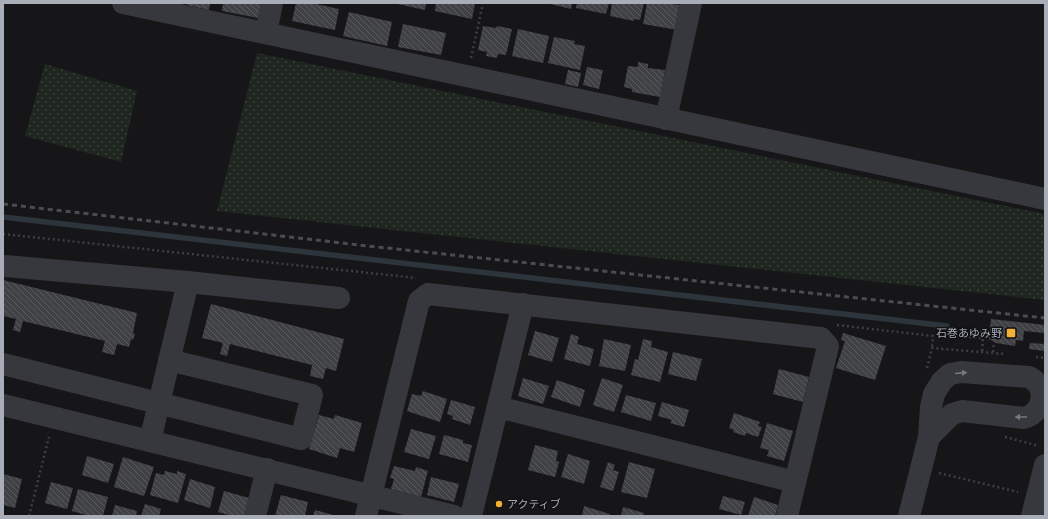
<svg xmlns="http://www.w3.org/2000/svg" width="1048" height="519" font-family="Helvetica,'Noto Sans JP',sans-serif">
<style>
.grass{fill:url(#grass-dots)}
.lines{fill:none;stroke-linecap:round;stroke-linejoin:round}
.stream{stroke:#2c353c;stroke-width:5.5}
.building{fill:url(#building-back-hatch)}
.path{stroke:#3d3f44;stroke-width:2.5;stroke-dasharray:2 3;stroke-linecap:butt}
.minor{stroke:#37383d;stroke-width:22}
.rail{stroke:#4a4c52;stroke-width:3;stroke-dasharray:5 4;stroke-linecap:butt}
.oneway{fill:#757881}
.poi-dot{fill:#f2b134;stroke:#111113;stroke-width:1.5}
.labels{text-anchor:middle;stroke-width:3;stroke-linejoin:round;paint-order:stroke}
.poi-label{font-size:11px;fill:#a8adb8;stroke:#111113;text-anchor:end}
</style>
<defs>
<pattern id="grass-dots" width="8" height="8" patternUnits="userSpaceOnUse"><rect width="8" height="8" fill="#1e261f"/><path d="M2 2h.1M6 6h.1" fill="none" stroke="#3c433d" stroke-width="1.8" stroke-linecap="round"/></pattern>
<pattern id="building-back-hatch" width="6" height="6" patternUnits="userSpaceOnUse"><rect width="6" height="6" fill="#404145"/><path d="M-1 5l2 2M0 0l6 6M5-1l2 2" fill="none" stroke="#595a5e"/></pattern>
</defs>
<rect width="100%" height="100%" fill="#161618"/>
<g class="grass">
<polygon points="257,53 1045,214 1045,300 217,211"/>
<polygon points="45,64 137,91 121,162 25,136"/>
</g>
<g class="lines">
<polyline class="stream" points="3,217 947,326"/>
</g>
<g class="building">
<polygon points="187,3 210,3 209,10 187,5"/>
<polygon points="223,3 261,3 258,18 222,11"/>
<polygon points="296,3 311,3 339,9 335,30 292,21"/>
<polygon points="393,3 426,3 425,10"/>
<polygon points="436,3 475,3 472,19 435,11"/>
<polygon points="546,3 572,3 571,9"/>
<polygon points="577,3 609,3 606,14 576,8"/>
<polygon points="612,3 644,3 640,20 634,19 634,21 610,16"/>
<polygon points="647,3 667,3 679,5 676,23 678,30 643,24"/>
<polygon points="349,12 392,22 387,46 343,36"/>
<polygon points="403,24 446,33 441,55 398,47"/>
<polygon points="483,26 496,28 497,26 512,29 506,55 498,54 497,58 486,56 487,52 478,50"/>
<polygon points="518,29 549,36 543,63 512,56"/>
<polygon points="554,37 575,41 574,44 585,46 580,70 548,63"/>
<polygon points="638,62 648,64 648,68 665,70 660,97 632,92 632,89 624,87 628,66 638,67"/>
<polygon points="587,67 603,70 599,89 583,85"/>
<polygon points="568,70 581,73 578,87 565,84"/>
<polygon points="3,280 137,313 133,333 135,334 133,340 131,339 129,347 117,344 114,355 102,352 105,341 23,321 20,332 13,330 16,319 3,316"/>
<polygon points="211,304 344,339 336,371 326,368 323,379 310,376 312,365 230,344 227,356 220,354 223,343 202,338"/>
<polygon points="991,319 1045,325 1044,333 1024,331 1023,341 1016,340 1015,346 996,343 989,339"/>
<polygon points="535,331 559,338 552,362 528,355"/>
<polygon points="843,333 886,346 875,380 836,368 845,341 841,340"/>
<polygon points="571,334 579,337 577,344 594,349 590,366 564,359"/>
<polygon points="604,339 631,345 625,371 599,366"/>
<polygon points="643,339 652,341 651,347 668,352 660,382 631,375 635,359 638,360"/>
<polygon points="1030,343 1045,344 1045,351 1029,349"/>
<polygon points="673,352 702,359 696,381 668,374"/>
<polygon points="779,369 809,377 803,402 773,394"/>
<polygon points="523,378 549,386 543,404 518,396"/>
<polygon points="602,378 623,385 614,412 593,405"/>
<polygon points="557,380 585,390 580,407 551,397"/>
<polygon points="423,391 447,399 440,422 407,411 412,394 421,396"/>
<polygon points="626,395 656,403 651,421 621,412"/>
<polygon points="451,400 475,407 470,425 452,419 453,416 447,414"/>
<polygon points="662,402 689,410 684,427 670,423 672,420 658,416"/>
<polygon points="734,413 760,422 758,426 762,427 758,437 746,433 745,436 733,432 734,430 729,428"/>
<polygon points="319,415 334,419 335,415 362,423 354,452 340,448 337,458 309,449"/>
<polygon points="767,423 793,431 784,461 767,456 769,450 760,448"/>
<polygon points="411,429 436,436 429,459 404,452"/>
<polygon points="444,435 463,440 463,443 472,445 468,462 439,454"/>
<polygon points="535,445 558,451 556,461 559,462 555,477 528,470"/>
<polygon points="568,454 590,461 584,484 561,477"/>
<polygon points="87,456 114,464 108,483 82,475"/>
<polygon points="123,457 154,467 144,496 114,487"/>
<polygon points="608,462 615,465 613,470 619,472 613,491 600,487"/>
<polygon points="629,462 655,469 647,498 621,492"/>
<polygon points="394,466 415,471 416,467 428,471 421,497 391,489 394,479 390,478"/>
<polygon points="165,471 177,474 177,471 186,474 178,503 150,495 156,473 164,475"/>
<polygon points="3,474 22,479 15,508 3,505"/>
<polygon points="431,477 459,484 454,502 427,495"/>
<polygon points="190,479 215,487 210,508 184,500"/>
<polygon points="51,482 73,488 67,509 45,503"/>
<polygon points="78,489 108,497 103,516 89,516 72,511"/>
<polygon points="224,491 249,498 244,516 232,516 218,512"/>
<polygon points="281,495 308,502 305,516 275,516"/>
<polygon points="723,496 745,502 741,515 719,509"/>
<polygon points="754,497 778,505 775,516 748,516"/>
<polygon points="145,504 161,509 159,516 141,516"/>
<polygon points="115,505 137,511 136,516 112,516"/>
<polygon points="584,506 610,514 610,516 582,516"/>
<polygon points="623,507 644,513 643,516 621,516"/>
<polygon points="315,510 337,516 313,516"/>
</g>
<g class="lines">
<g class="path">
<polyline points="471,58 483,3"/>
<polyline points="3,234 416,278"/>
<polyline points="837,325 933,336 932,348"/>
<polyline points="982,351 983,338 953,336 954,330 990,333"/>
<polyline points="993,352 994,342"/>
<polyline points="1036,357 1045,358"/>
<polyline points="927,368 932,348 1005,354"/>
<polyline points="1005,437 1039,446"/>
<polyline points="939,473 1018,492"/>
<polyline points="29,516 49,437"/>
</g>
<g class="minor">
<polyline points="123,3 1045,199"/>
<polyline points="266,33 272,3"/>
<polyline points="666,119 691,3"/>
<polyline points="5,266 188,282 339,298"/>
<polyline points="3,364 301,439 312,395 169,360"/>
<polyline points="3,405 454,516"/>
<polyline points="498,407 795,482"/>
<polyline points="150,441 188,282"/>
<polyline points="255,516 267,469"/>
<polyline points="366,516 419,301 428,294 821,338 828,346 787,516"/>
<polyline points="471,516 523,304"/>
<path d="M909 516 929 437 931 407 934 394 942 381 950 374 961 372 1029 377C1048 386 1045 412 1024 418L962 411 952 414 929 437"/>
<polyline points="1032,516 1045,465"/>
</g>
<polyline class="rail" points="3,204 368,246 1045,318"/>
</g>
<defs><path id="oneway-solid" d="M-6-.8H1V-3.2L6.5 0L1 3.2V.8H-6Z"/></defs>
<g class="oneway">
<use href="#oneway-solid" transform="translate(961 373) rotate(-5)"/>
<use href="#oneway-solid" transform="translate(1021 417) rotate(-180)"/>
</g>
<g class="poi-dot">
<rect x="1006" y="328" width="10" height="10" rx="2"/>
<circle cx="499" cy="504" r="4"/>
</g>
<g class="labels">
<g class="poi-label">
<text x="1002" y="337">石巻あゆみ野</text>
<text x="507" y="508" text-anchor="start">アクティブ</text>
</g>
</g>
<rect width="1048" height="519" fill="none" stroke="#a8adb8" stroke-width="8"/>
</svg>
